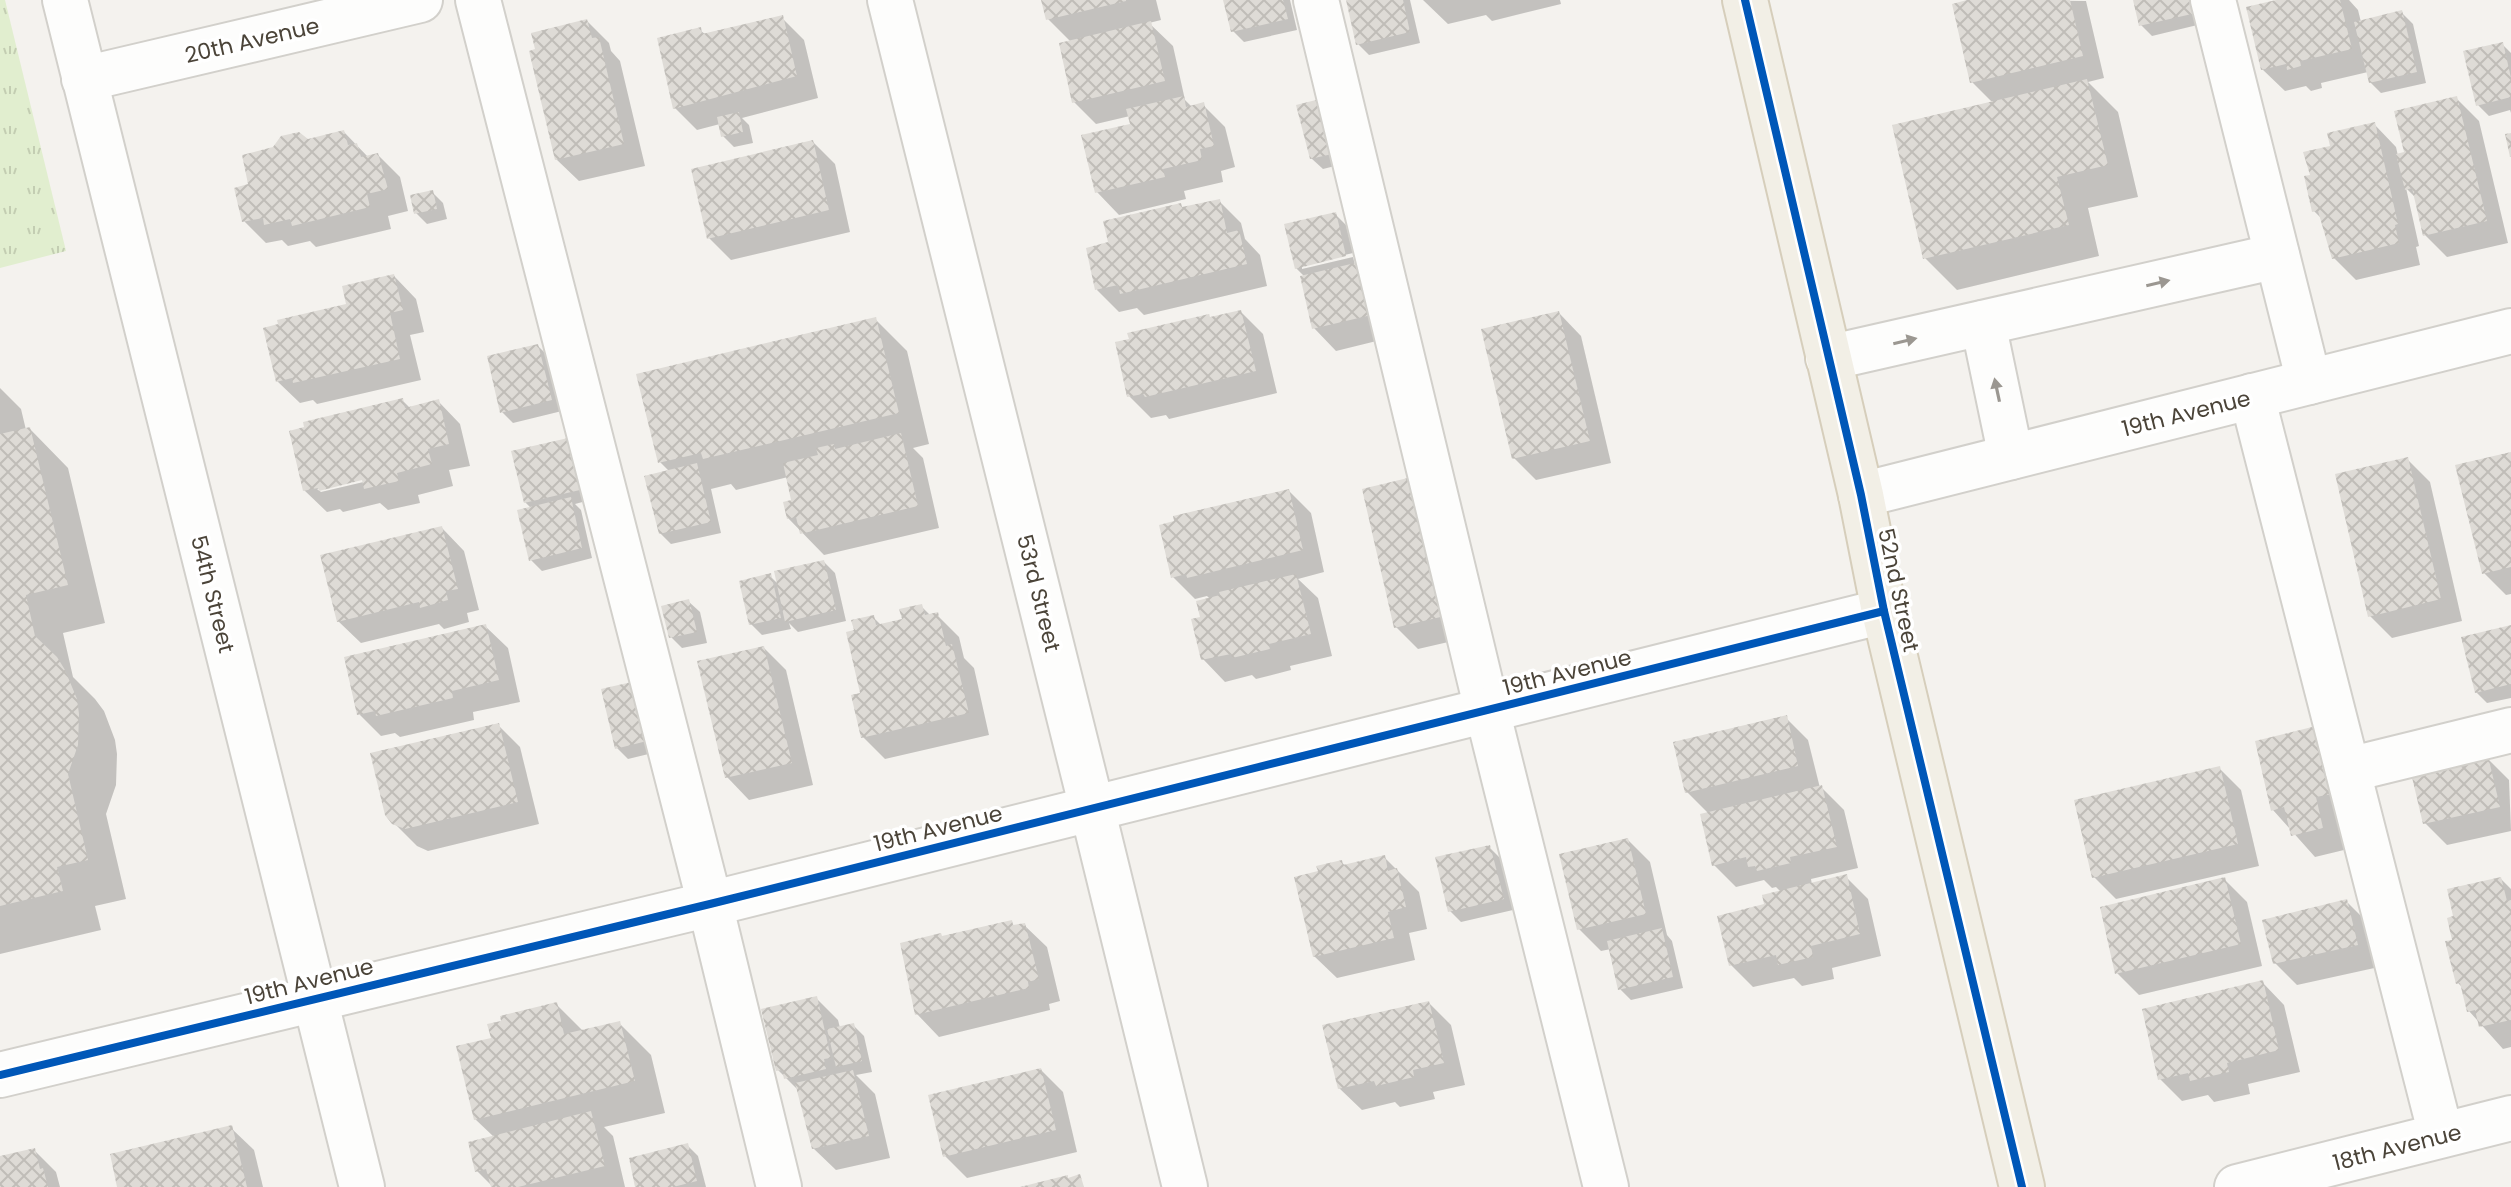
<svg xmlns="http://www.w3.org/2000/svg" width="2511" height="1187" font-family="Poppins,sans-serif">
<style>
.park{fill:url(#park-tufts)}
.shadow{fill:#0003;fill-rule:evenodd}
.building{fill:url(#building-cross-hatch)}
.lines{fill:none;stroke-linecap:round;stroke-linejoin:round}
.minor-casing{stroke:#d2d0cb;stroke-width:48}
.major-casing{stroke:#d6cebb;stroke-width:48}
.minor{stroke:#fdfdfc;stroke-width:44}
.major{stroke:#f2efe6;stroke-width:44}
.cycleway-casing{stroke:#fff;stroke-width:13}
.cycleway{stroke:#0057b8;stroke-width:8}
.oneway{fill:#9b9791}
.labels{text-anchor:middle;stroke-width:7;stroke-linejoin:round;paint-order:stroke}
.street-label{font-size:22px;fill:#4b4439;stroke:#fff}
</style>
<defs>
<pattern id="park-tufts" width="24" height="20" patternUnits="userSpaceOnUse" patternTransform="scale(2)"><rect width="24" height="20" fill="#e1eecf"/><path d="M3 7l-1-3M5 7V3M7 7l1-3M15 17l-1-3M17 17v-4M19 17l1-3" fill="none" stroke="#c3cdb2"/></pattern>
<pattern id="building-cross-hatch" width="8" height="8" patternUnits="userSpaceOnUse" patternTransform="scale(2)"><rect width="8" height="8" fill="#dedbd6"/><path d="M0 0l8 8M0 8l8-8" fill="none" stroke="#c0bdb8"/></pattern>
</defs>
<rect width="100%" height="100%" fill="#f4f2ee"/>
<polygon class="park" points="0,0 5,0 66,251 0,268"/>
<g class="shadow">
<polygon points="1043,0 1156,0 1161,20 1149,23 1173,46 1185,100 1192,107 1203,105 1225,127 1235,167 1221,171 1223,182 1184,191 1186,199 1119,215 1097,192 1132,126 1130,116 1096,124 1074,102 1071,42 1048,19"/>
<polygon points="1225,0 1290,0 1297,30 1244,42 1233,31"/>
<polygon points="1348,0 1410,0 1420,43 1369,55 1358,44"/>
<polygon points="1423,0 1560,0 1561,4 1492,21 1486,15 1448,24"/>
<polygon points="1976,0 2086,1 2104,78 2088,82 2118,112 2138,197 2088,208 2099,256 1957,290 1925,258 1993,103 1972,82"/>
<polygon points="2135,0 2210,0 2214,21 2152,36 2141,25"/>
<polygon points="2285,0 2349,0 2358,10 2361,22 2402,13 2413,24 2426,83 2381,93 2370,82 2368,72 2321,83 2322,88 2311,91 2306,86 2285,91 2262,69"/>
<polygon points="782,18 804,40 818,98 742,118 749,125 753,143 734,147 723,136 720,124 697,130 675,108 700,30 706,35"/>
<polygon points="587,21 609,43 611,51 620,61 645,166 579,181 556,159"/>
<polygon points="2502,44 2511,53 2511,113 2510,110 2489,116 2478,105"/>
<polygon points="2457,99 2479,121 2508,243 2447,257 2425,235 2417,199 2406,188 2419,246 2416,247 2420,265 2356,280 2334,258 2323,220 2314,211 2312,176 2332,147 2374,124 2396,147 2398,156 2406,154"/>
<polygon points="1299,106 1351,162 1323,169 1311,158"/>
<polygon points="344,132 368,157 378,155 400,177 408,211 388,216 391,229 316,247 310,241 288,246 282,240 266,243 244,221 251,185"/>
<polygon points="813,142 835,164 850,232 731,260 709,238"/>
<polygon points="432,192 443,203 447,219 427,224 416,213"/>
<polygon points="1219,201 1241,223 1245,239 1260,255 1267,286 1144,315 1137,308 1119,312 1097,290 1110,243 1180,205 1184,209"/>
<polygon points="1335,214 1346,225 1353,253 1302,265 1302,269 1353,257 1355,265 1405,334 1336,351 1314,328 1305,277 1296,268"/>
<polygon points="394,276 416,299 424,332 410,335 421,380 317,404 313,400 300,403 277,381"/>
<polygon points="1241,312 1263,334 1277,393 1169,419 1166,415 1151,418 1129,396"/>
<polygon points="1559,313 1581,336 1611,463 1536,480 1514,458"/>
<polygon points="876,320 907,351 929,444 913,448 923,458 939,528 824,555 788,518 794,502 788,477 736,490 731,484 711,489 721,533 671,544 660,533 670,472 660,462"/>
<polygon points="538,346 549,357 562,411 513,423 502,412"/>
<polygon points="0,388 21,409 26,430 30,429 68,468 105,623 63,633 73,677 95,699 104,711 115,740 117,754 116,785 106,814 126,899 95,906 101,930 0,954"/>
<path d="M402 400 410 408 438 401 460 424 470 466 449 470 453 486 418 495 420 503 388 510 380 503 343 512 340 509 327 512 304 490 307 428ZM371 476 372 480 321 492 317 489Z"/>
<polygon points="568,440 590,500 575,504 581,510 592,558 542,571 531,560 531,508 525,502"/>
<polygon points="2511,454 2511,594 2506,595 2484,573"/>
<polygon points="2407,459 2430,482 2462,621 2392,638 2370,616"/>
<polygon points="1364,490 1470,637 1418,649 1396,627"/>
<polygon points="1289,491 1311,513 1324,572 1298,579 1318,598 1332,656 1290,666 1291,670 1256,679 1252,675 1225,682 1203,659 1203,619 1211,600 1207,596 1195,599 1173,577"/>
<polygon points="442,528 464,551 479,610 467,613 469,622 444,629 439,624 361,643 338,621"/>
<polygon points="824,562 835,573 846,621 798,632 789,623 791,629 762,635 751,624 770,576 779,585"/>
<polygon points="688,601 700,612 707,643 682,648 671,637"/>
<polygon points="921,606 931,616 937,615 959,637 964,658 974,668 989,735 885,759 863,737 862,694 856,631 873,617 882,626 904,621"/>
<polygon points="485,626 508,648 520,702 473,712 474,720 400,737 395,733 381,736 359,714"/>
<polygon points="2511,627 2511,698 2487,703 2476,692"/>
<polygon points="764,648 786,670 813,785 749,800 727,777"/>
<polygon points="604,691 661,751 628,759 617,748"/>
<polygon points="1786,718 1808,740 1820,788 1822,788 1844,810 1858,868 1811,879 1812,885 1846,877 1868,899 1881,956 1832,968 1834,979 1802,986 1794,978 1753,987 1731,965 1767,906 1781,892 1776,887 1772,888 1764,880 1736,887 1714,865 1709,814 1687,792"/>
<polygon points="498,725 520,747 539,824 428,851 417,846 394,823"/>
<polygon points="2315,728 2353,815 2337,819 2344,850 2315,857 2273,810"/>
<polygon points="2487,758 2509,780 2511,831 2447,845 2425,823"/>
<polygon points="2219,768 2241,790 2259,866 2116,899 2094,877"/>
<polygon points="1628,840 1650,862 1667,935 1672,941 1683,988 1631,1000 1620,989 1611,949 1601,951 1579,929"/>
<polygon points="1489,847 1500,858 1513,910 1461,922 1450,911"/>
<polygon points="1384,857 1419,892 1427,929 1409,933 1415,960 1337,978 1314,956 1341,862 1346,866"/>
<polygon points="2501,879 2511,889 2511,1047 2503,1049 2469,1011 2464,989 2458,983 2455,941"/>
<polygon points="2225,880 2247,902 2262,966 2139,995 2117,973"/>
<polygon points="2347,902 2369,924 2379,967 2297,985 2275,963"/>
<polygon points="1011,922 1015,927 1024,925 1047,947 1060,1001 1049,1004 1050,1010 939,1037 917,1014 944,938"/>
<polygon points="2262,982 2284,1005 2300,1072 2248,1084 2250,1094 2214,1102 2208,1095 2182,1101 2160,1079"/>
<polygon points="816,998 838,1020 840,1028 853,1025 864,1036 872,1072 856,1075 875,1094 890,1158 836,1170 813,1148 800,1092 778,1070"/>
<polygon points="1429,1003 1451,1025 1465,1085 1433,1092 1435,1099 1400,1107 1395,1102 1362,1110 1339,1088"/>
<polygon points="556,1004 584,1032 619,1023 651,1055 665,1113 604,1127 613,1136 625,1187 493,1187 477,1171 494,1137 475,1119 493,1039"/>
<polygon points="1041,1070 1063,1092 1077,1152 967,1178 945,1156"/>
<polygon points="231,1128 254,1150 263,1187 119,1187"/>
<polygon points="687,1145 698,1156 706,1187 637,1187"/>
<polygon points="34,1150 56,1172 60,1187 0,1187 0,1158"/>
</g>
<g class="building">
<polygon points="1041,0 1126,0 1126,1 1046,20"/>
<polygon points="1223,0 1283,0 1288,19 1231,32"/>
<polygon points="1346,0 1403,0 1410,32 1356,45"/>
<polygon points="1967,0 2070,0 2083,56 1970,83 1952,4"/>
<polygon points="2133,0 2202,0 2205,11 2139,26"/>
<polygon points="2276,0 2340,0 2352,49 2300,61 2301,66 2287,70 2286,64 2261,70 2246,7"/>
<polygon points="2402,10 2417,72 2369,83 2354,22"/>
<polygon points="783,15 797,76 673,109 657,38 701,27 702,34"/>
<polygon points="587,19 592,38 599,37 624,144 555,160 529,51 535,49 531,33"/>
<polygon points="1151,21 1165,81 1072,103 1059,43"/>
<polygon points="2503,42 2511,78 2511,97 2476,106 2463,51"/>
<polygon points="2087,79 2108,165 2057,177 2069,225 1923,259 1892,125"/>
<polygon points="1184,96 1186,107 1204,102 1214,146 1200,149 1202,160 1163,169 1165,177 1095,193 1081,135 1130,124 1126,109"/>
<polygon points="2457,96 2487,221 2423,236 2412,188 2405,190 2396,154 2404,152 2394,111"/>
<polygon points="1328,97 1341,152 1310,159 1296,105"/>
<polygon points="739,112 743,132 721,137 717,117"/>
<polygon points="2375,122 2398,224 2395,225 2399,243 2332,259 2318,211 2312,212 2304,176 2310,175 2303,152 2330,146 2327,133"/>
<polygon points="344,130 348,145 357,143 361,157 378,153 388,189 367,194 370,207 292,226 290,219 264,225 263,218 242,222 234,188 248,184 242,155 273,147 281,136 299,132 308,139"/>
<polygon points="2511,133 2511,157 2510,157 2505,134"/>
<polygon points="813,140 829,210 707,239 691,169"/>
<polygon points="433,190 437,209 414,214 410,195"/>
<polygon points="1220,199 1227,233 1239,230 1247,264 1120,294 1118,285 1095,290 1086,248 1108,242 1103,221 1181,203 1182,207"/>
<polygon points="1336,212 1346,256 1295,269 1284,224"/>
<polygon points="1372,259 1384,312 1312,329 1300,276"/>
<polygon points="394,274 403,310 390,313 400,359 293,383 292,378 276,382 263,328 278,324 277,320 346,304 342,286"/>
<polygon points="1241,310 1256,371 1145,397 1143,394 1127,397 1115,342 1129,339 1127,333 1209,314 1210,317"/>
<polygon points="1559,311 1590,441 1512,459 1481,329"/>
<polygon points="876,317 899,413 703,459 701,453 658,463 636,374"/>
<polygon points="538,344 552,400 500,413 487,356"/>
<polygon points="403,398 405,408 439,399 449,444 428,449 432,464 397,473 399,481 364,489 362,480 319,491 318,488 303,491 289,431 304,427 303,422"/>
<polygon points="30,427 68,585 26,595 35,636 57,657 65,670 77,699 79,714 78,745 68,774 88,860 57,867 63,891 0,906 0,434"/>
<polygon points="901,433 918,506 800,534 796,517 787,519 783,502 791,500 783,463 818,455 816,448 834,444 835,449"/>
<polygon points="568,438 580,490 524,503 511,451"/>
<polygon points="2511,452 2511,567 2482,574 2455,465"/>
<polygon points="2408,457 2441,599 2368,617 2335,474"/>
<polygon points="697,463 711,522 659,534 644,476"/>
<polygon points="1416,476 1449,615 1394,628 1362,489"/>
<polygon points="1289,489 1303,550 1187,578 1186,574 1171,578 1159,525 1174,521 1173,516"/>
<polygon points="571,497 582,548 529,561 517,510"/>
<polygon points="442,526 458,589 446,591 448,600 420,608 419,602 337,622 320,555"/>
<polygon points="824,560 836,610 785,622 774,571"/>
<polygon points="771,573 781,618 749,625 739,581"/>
<polygon points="1296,574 1311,634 1269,644 1270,649 1232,658 1231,654 1201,660 1191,619 1200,617 1196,601 1220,595 1219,592"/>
<polygon points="689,599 697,632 669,638 661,606"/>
<polygon points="922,604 925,615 938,612 946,646 952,644 969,713 861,738 851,695 860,693 846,632 854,630 851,620 874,615 876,625 902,619 899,609"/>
<polygon points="486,624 499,680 452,691 453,698 376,716 375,711 357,715 344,657"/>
<polygon points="2511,625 2511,684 2475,693 2461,637"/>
<polygon points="764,646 792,763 725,778 697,661"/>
<polygon points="636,681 651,740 615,749 601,689"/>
<polygon points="1787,715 1798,766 1685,793 1673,742"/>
<polygon points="499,723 518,802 405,829 392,824 385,815 370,753"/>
<polygon points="2316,726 2332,794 2316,797 2323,828 2291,836 2284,807 2271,811 2255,741"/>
<polygon points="2488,756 2500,807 2423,824 2411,773"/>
<polygon points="2220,766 2238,844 2092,878 2074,800"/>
<polygon points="1822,785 1837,847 1790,857 1791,863 1757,871 1755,866 1748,867 1746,857 1712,866 1700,814"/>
<polygon points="1628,838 1646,914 1577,930 1559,854"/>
<polygon points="1490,845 1504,899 1448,912 1435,857"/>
<polygon points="1385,855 1388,871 1397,868 1406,907 1388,912 1394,938 1313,957 1294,877 1318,871 1316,866 1342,860 1343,865"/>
<polygon points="1847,874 1860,934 1811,946 1813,957 1778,965 1776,955 1729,966 1717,916 1764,904 1762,895"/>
<polygon points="2225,877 2241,944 2115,974 2100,907"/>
<polygon points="2501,877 2507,901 2511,900 2511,1020 2479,1027 2475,1010 2467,1012 2460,983 2456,984 2445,941 2452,940 2447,918 2453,916 2447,889"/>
<polygon points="2347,899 2358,945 2273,964 2262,920"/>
<polygon points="1012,920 1013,925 1025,923 1039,979 1028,982 1029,988 915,1015 900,943 941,933 942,936"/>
<polygon points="1662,928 1673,977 1618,990 1607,941"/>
<polygon points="2263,980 2279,1050 2227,1063 2229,1072 2190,1081 2188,1073 2158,1080 2142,1009"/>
<polygon points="817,996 831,1058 824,1059 826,1069 784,1079 782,1070 776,1071 761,1009"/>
<polygon points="1429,1001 1444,1063 1413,1070 1414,1077 1376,1086 1374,1081 1338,1089 1322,1025"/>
<polygon points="557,1002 564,1034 620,1021 635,1081 474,1120 456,1046 491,1038 487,1024 501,1021 500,1016"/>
<polygon points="854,1023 862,1061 836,1067 827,1029"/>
<polygon points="1041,1068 1056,1130 943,1157 928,1095"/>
<polygon points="853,1070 869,1136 812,1149 795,1083"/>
<polygon points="591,1111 605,1166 518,1187 491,1187 486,1169 475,1172 468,1142"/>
<polygon points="232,1125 247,1187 117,1187 110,1154"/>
<polygon points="688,1143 697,1181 673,1187 635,1187 629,1158"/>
<polygon points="35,1148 40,1169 43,1168 48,1187 0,1187 0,1156"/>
<polygon points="1080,1174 1084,1187 1020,1187 1068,1175 1068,1178"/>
</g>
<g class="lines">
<defs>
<g id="minor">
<polyline points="65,0 362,1187"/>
<polyline points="478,0 710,904 779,1187"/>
<polyline points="890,0 1092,808 1185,1187"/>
<polyline points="1316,0 1487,710 1606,1187"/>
<polyline points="2213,0 2309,382"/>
<polyline points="84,79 420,0"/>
<polyline points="1983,323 2011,457"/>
<polyline points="1828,358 2277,256"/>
<polyline points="2252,396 2441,1135"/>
<polyline points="1861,495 2511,331"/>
<polyline points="2348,770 2511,730"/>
<polyline points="0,1075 710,904 1884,611"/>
<polyline points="2237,1187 2511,1118"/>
</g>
<polyline id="major" points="1745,0 1861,495 1884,611 2022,1187"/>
</defs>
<use href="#minor" class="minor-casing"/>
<use href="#major" class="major-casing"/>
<use href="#minor" class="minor"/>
<use href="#major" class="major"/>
<defs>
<g id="cycleway">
<polyline points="1745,0 1861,495 1884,611 2022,1187"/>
<polyline points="0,1075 710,904 1884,611"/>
</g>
</defs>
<use href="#cycleway" class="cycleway-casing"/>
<use href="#cycleway" class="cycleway"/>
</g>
<defs><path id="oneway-solid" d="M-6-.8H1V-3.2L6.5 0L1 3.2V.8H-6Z" transform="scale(2)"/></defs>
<g class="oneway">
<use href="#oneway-solid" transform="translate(2158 283) rotate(-13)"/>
<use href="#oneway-solid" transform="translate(1905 341) rotate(-13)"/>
<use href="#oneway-solid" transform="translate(1997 390) rotate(-102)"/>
</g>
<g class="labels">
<g class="street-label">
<text transform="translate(252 40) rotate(-13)" y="8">20th Avenue</text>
<text transform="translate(2186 413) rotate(-14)" y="8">19th Avenue</text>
<text transform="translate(1899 590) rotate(78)" y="8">52nd Street</text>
<text transform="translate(1039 593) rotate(76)" y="8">53rd Street</text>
<text transform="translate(213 594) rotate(76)" y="8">54th Street</text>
<text transform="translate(1567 672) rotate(-14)" y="8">19th Avenue</text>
<text transform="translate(938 828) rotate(-14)" y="8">19th Avenue</text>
<text transform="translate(309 981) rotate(-14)" y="8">19th Avenue</text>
<text transform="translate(2397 1147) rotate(-14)" y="8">18th Avenue</text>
</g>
</g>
</svg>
